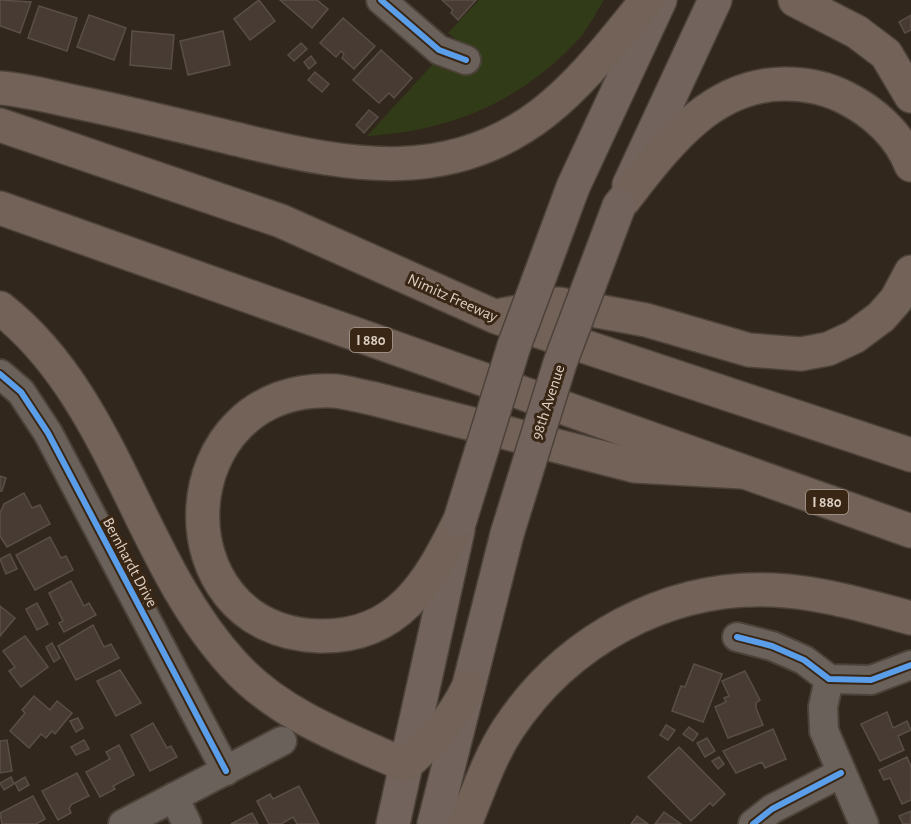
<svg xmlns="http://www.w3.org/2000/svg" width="911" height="824" font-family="'Alegreya Sans',sans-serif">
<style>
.green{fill:#323b18}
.building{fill:#483b33;stroke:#594f47;stroke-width:1.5}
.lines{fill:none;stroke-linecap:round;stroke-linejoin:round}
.minor-casing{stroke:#4c4239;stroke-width:32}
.major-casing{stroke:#4c4239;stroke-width:36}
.highway-casing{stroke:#4c4239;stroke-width:36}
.minor{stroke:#6a625a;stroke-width:28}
.major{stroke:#72645c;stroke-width:33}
.highway{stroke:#726258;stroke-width:33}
.major-bridge-casing{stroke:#4c4239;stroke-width:36;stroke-linecap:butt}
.major-bridge{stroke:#72645c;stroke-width:33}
.cycleway-casing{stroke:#3a2614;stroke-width:10}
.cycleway{stroke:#5a9eea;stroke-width:6}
.labels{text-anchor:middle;stroke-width:6;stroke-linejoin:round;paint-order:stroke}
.shield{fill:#3a2614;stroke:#ac9d90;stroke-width:1.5}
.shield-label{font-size:15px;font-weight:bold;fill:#ddd0c5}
.street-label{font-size:16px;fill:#ddd0c5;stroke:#3a2614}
</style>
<rect width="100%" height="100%" fill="#32271c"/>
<path class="green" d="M479 0H604C595 14 587 31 576 42 518 103 450 131 367 136L456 39 448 33Z"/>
<g class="building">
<polygon points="0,0 31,2 20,33 0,26"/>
<polygon points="259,0 275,21 250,40 234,19"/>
<polygon points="280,0 317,0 328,9 312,28"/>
<polygon points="442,0 476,0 458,20 451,13 453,10"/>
<polygon points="39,6 77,18 67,51 28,38"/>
<polygon points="89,15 126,28 114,60 77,47"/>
<polygon points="911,15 911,30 905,33 899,22"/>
<polygon points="343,18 375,46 354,69 342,58 344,54 341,51 336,57 320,43"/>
<polygon points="132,31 174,35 171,69 130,65"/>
<polygon points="223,31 230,65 188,75 180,41"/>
<polygon points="301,43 307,49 294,61 288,55"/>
<polygon points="381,50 412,78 394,98 389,93 379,103 353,80"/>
<polygon points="311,56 316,63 309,69 304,62"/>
<polygon points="315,72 329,84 322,92 308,80"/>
<polygon points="369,110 378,117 364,133 356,125"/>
<polygon points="0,476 6,478 2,491 0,491"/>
<polygon points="24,493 32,508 40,505 50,524 7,547 0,536 0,513 4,504"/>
<polygon points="50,537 61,558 66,556 73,570 35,590 16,555"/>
<polygon points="10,554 17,569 6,574 0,559"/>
<polygon points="71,581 84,606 89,603 96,615 64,632 59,623 63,621 49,593"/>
<polygon points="37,603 48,624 37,630 26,609"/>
<polygon points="0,606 15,618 0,636"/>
<polygon points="93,625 104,647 111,644 119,658 76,680 58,646"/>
<polygon points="25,636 48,667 21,687 9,671 15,667 3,651"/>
<polygon points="52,643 60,658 54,662 46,647"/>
<polygon points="694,664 722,674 703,722 672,711 681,686 685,687"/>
<polygon points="120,670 141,703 116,716 97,681"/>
<polygon points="745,671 760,700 756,703 756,708 763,725 728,738 715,707 726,702 724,698 729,696 722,681"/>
<polygon points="34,696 50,710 57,701 72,713 55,734 52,731 46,738 41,734 29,748 10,731 25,713 22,710"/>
<polygon points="887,712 893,728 907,721 911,730 898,736 904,750 880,761 861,724"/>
<polygon points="78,718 83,728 76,732 70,721"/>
<polygon points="153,723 167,748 171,746 177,757 150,771 131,735"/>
<polygon points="666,725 675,730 668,740 660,735"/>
<polygon points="689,727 698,734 693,741 683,734"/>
<polygon points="773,729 786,759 765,768 762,762 736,773 723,751"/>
<polygon points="707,738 715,751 705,757 697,743"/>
<polygon points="7,740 12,771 0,773 0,741"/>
<polygon points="84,740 89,749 76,755 71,747"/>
<polygon points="119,745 134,775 113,786 115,789 100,797 86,772 110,759 106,752"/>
<polygon points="679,747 725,794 713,806 710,803 691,821 648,777"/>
<polygon points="719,757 724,764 718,769 712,761"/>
<polygon points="907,757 911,767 911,800 902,804 890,778 884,780 879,770"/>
<polygon points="77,773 89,796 72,804 69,808 71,813 58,820 42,791"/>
<polygon points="11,777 14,784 4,790 0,783"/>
<polygon points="25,777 29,785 19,791 15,783"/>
<polygon points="299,786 319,824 297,824 293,817 281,824 269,824 257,801 270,794 273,799"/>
<polygon points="33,796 45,819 36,824 2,824 0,813"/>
<polygon points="911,811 911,824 903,824 899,816"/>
<polygon points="664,812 681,824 655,824"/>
<polygon points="252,813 258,824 231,824"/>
<polygon points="637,816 648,824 631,824"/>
</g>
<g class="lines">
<defs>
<g id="minor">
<polyline points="381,0 439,50 466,60"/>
<polyline points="0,374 21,392 48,433 226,771"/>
<polyline points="737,637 772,646 804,660 829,679 871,680 911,665"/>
<polyline points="829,679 823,707 824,731 864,824"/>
<polyline points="174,797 187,824"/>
<polyline points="123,824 282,741"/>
<polyline points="753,824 772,809 841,773"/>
</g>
<g id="major">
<polyline points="629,185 715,0"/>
<polyline points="573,187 660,0"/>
<polyline points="393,824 458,530"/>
<polyline points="434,824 507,534"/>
</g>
<g id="highway">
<polyline points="795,0 857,32 886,54 911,96"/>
<path d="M0 88C24 90 48 96 71 101 131 113 189 128 248 142 353 167 451 184 543 113 584 81 614 40 647 0"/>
<polyline points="0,125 281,221 496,317 911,455"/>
<path d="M619 206C663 151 707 84 785 84 806 84 827 88 846 98 875 113 899 135 911 165"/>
<polyline points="0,208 911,531"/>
<path d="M0 308C115 398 137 559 233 664 279 715 344 738 405 765 432 742 452 720 468 688"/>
<polyline points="502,315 559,304 646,320 749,350 801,354 828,349 854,337 881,317 896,300 911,272"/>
<path d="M460 520C429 582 399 638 319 636 156 631 167 382 335 391 347 392 359 396 371 398L635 466 742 472"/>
<path d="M465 824C478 792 489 758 508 729 566 641 667 585 773 590 820 592 866 606 911 618"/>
</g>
</defs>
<use href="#minor" class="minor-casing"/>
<use href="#major" class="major-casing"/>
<use href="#highway" class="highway-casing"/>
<use href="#minor" class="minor"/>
<use href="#major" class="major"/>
<use href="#highway" class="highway"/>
<defs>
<g id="major-bridge">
<polyline points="460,520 514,346 573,187"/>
<polyline points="507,534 560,363 619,206"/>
</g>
</defs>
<use href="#major-bridge" class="major-bridge-casing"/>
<use href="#major-bridge" class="major-bridge"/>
<defs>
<g id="cycleway">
<polyline points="381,0 439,50 466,60"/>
<polyline points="0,374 21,392 48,433 226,771"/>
<polyline points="737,637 772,646 804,660 829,679 871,680 911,665"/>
<polyline points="753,824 772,809 841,773"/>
</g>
</defs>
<use href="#cycleway" class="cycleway-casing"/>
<use href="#cycleway" class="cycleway"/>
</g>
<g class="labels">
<g class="shield">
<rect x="350" y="328" width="42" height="24" rx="4.5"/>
<rect x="806" y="490" width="42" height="24" rx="4.5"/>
</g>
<g class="shield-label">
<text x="371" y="345">I 880</text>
<text x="827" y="507">I 880</text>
</g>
<g class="street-label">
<text transform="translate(453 297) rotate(24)" y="6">Nimitz Freeway</text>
<text transform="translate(547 402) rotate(-72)" y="6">98th Avenue</text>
<text transform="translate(131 562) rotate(62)" y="6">Bernhardt Drive</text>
</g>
</g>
</svg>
